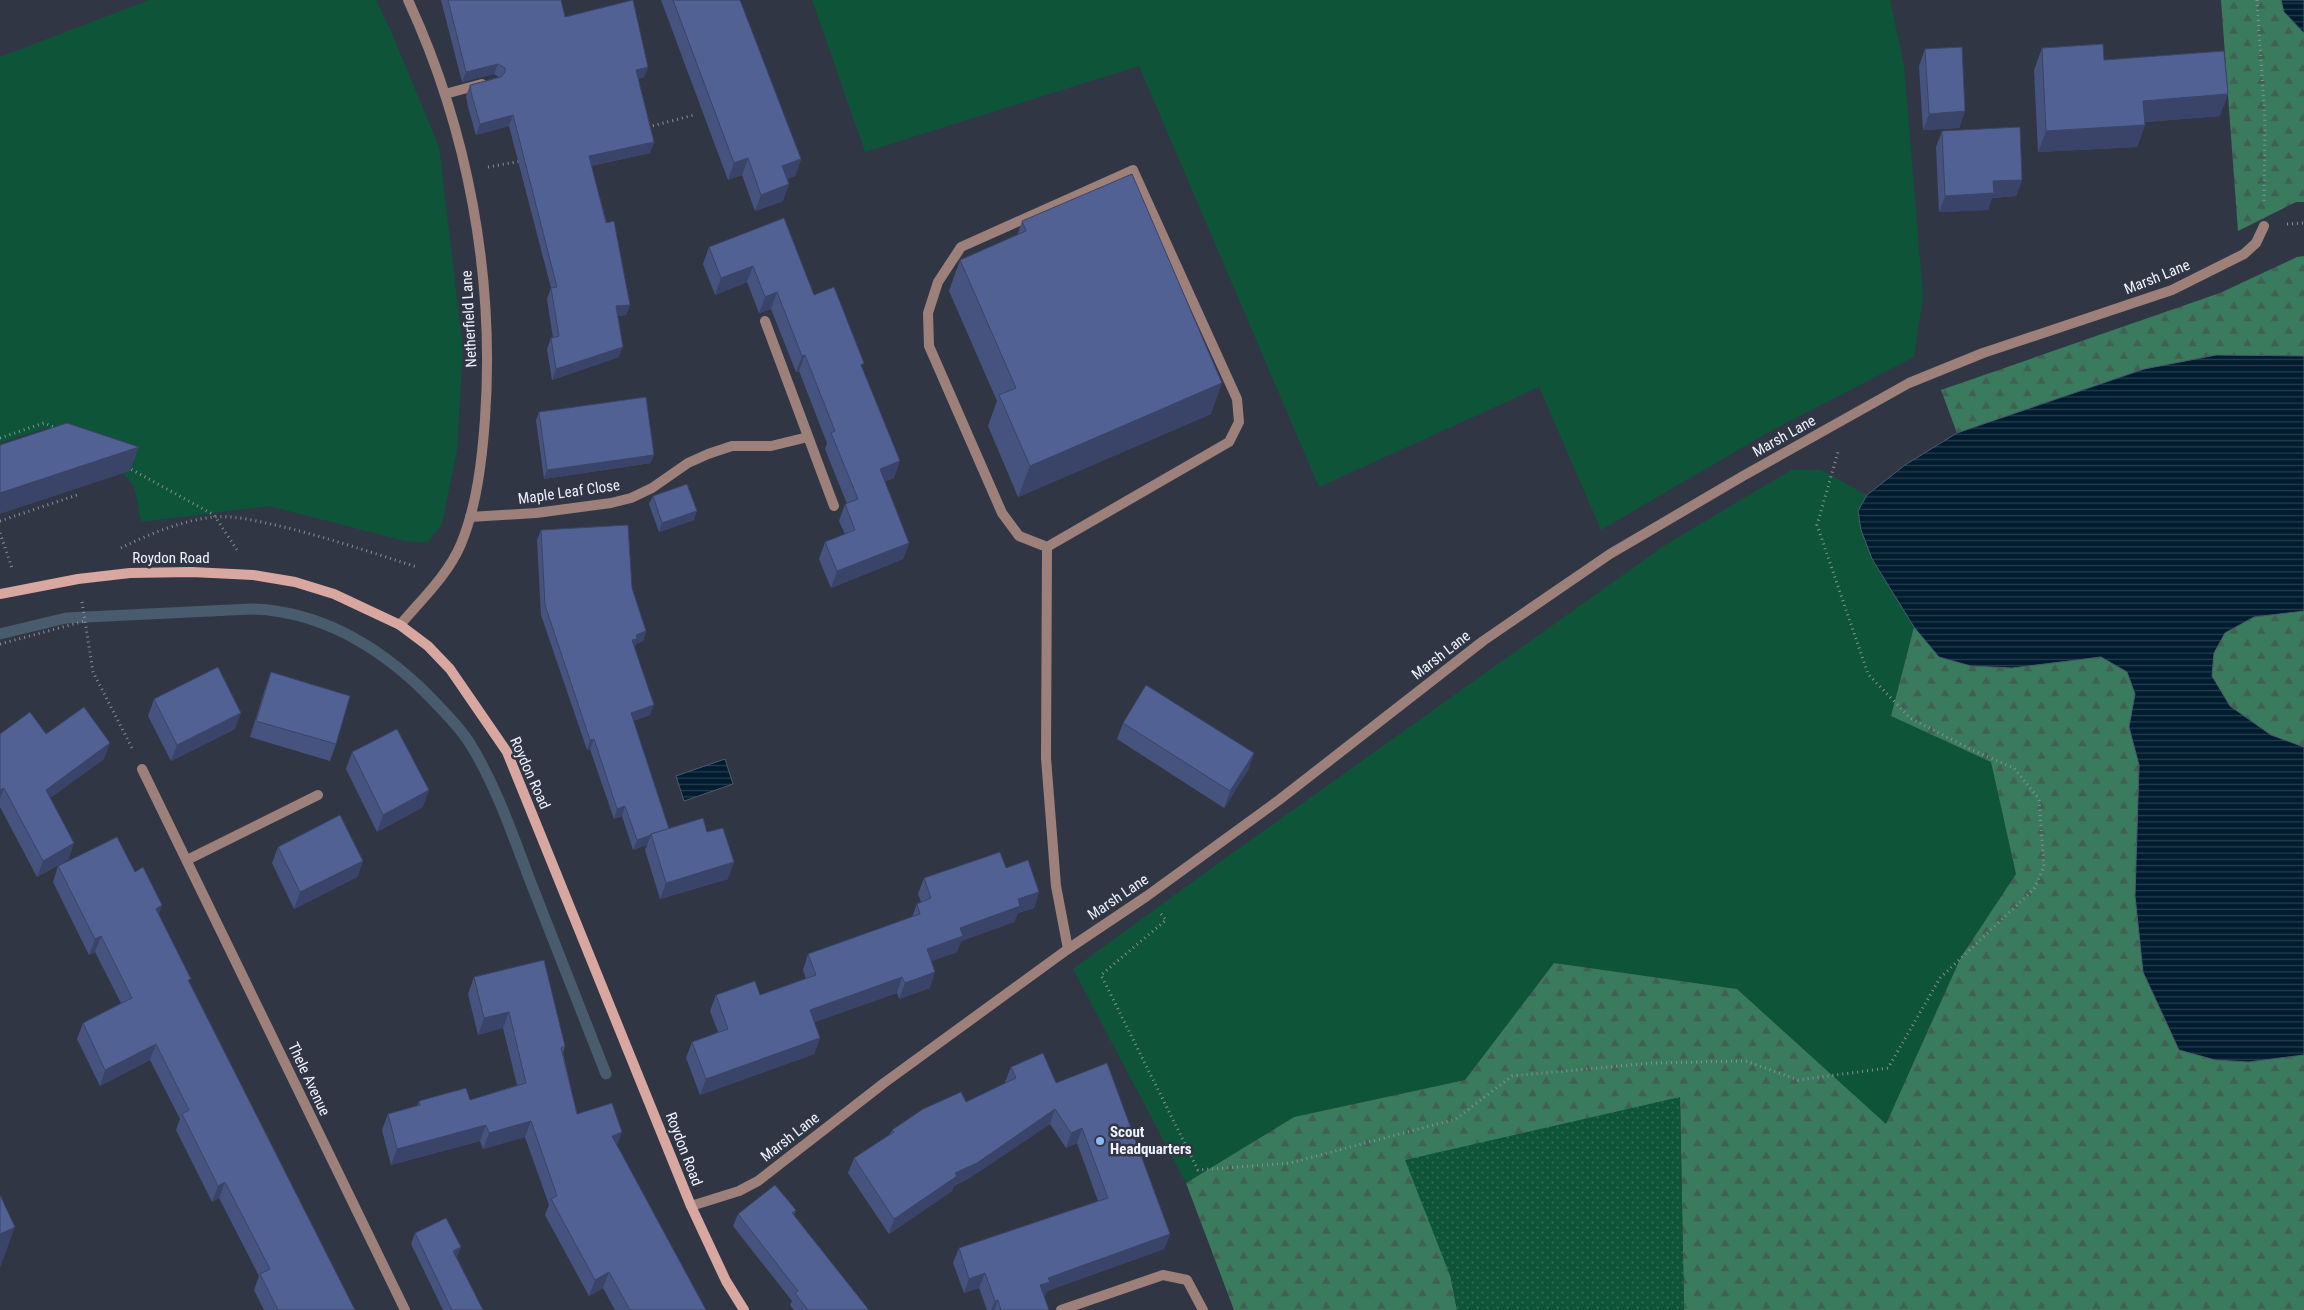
<svg xmlns="http://www.w3.org/2000/svg" width="2304" height="1310" font-family="'Roboto Condensed',sans-serif">
<style>
.grass{fill:#0e5438}
.forest{fill:url(#forest-firs)}
.park{fill:url(#park-dots)}
.water{fill:url(#water-rules);stroke:#495c6d}
.lines{fill:none;stroke-linecap:round;stroke-linejoin:round}
.stream{stroke:#495c6d;stroke-width:11}
.path{stroke:#8a8e9a;stroke-width:3;stroke-dasharray:1 4;stroke-linecap:butt}
.lane{stroke:#9d807a;stroke-width:10}
.street{stroke:#9d807a;stroke-width:10}
.secondary{stroke:#d8a8a0;stroke-width:10}
.wall{fill:#47537f}
.shaded-wall{fill:#394468}
.building{fill:#526194;stroke:#394468}
.poi-dot{fill:#8db9fc;stroke:#313645;stroke-width:2}
.labels{text-anchor:middle;stroke-width:5;stroke-linejoin:round;paint-order:stroke}
.street-label{font-size:15px;fill:#f0f3fd;stroke:#313645}
.poi-label{font-size:15px;font-weight:bold;fill:#f0f3fd;stroke:#313645;text-anchor:start}
</style>
<defs>
<pattern id="forest-firs" width="22" height="20" patternUnits="userSpaceOnUse" patternTransform="scale(1.25)"><rect width="22" height="20" fill="#397b5c"/><path d="M5 1l3.5 6h-7zM16 11l3.5 6h-7z" fill="#416053"/></pattern>
<pattern id="park-dots" width="8" height="8" patternUnits="userSpaceOnUse" patternTransform="scale(1.25)"><rect width="8" height="8" fill="#0e5438"/><path d="M2 2h.1M6 6h.1" fill="none" stroke="#316d56" stroke-width="1.8" stroke-linecap="round"/></pattern>
<pattern id="water-rules" width="6" height="5" patternUnits="userSpaceOnUse" patternTransform="scale(1.25)"><rect width="6" height="5" fill="#011c2f"/><path d="M0 2.5h6" fill="none" stroke="#263d4e"/></pattern>
</defs>
<rect width="100%" height="100%" fill="#313645"/>
<g class="grass">
<polygon points="149,0 376,0 391,31 439,147 463,349 457,450 442,524 427,543 405,541 269,506 141,522 134,486 117,466 47,428 0,443 0,57"/>
<polygon points="812,0 1890,0 1904,66 1923,296 1914,357 1767,433 1601,530 1539,387 1319,487 1139,66 865,152"/>
<polygon points="1791,470 1821,470 1867,495 1858,511 1872,559 1914,627 1891,716 1991,762 2016,874 1961,957 1886,1124 1737,989 1554,963 1465,1080 1294,1117 1186,1183 1073,969 1224,859 1665,545"/>
</g>
<g class="forest">
<polygon points="2221,0 2281,0 2284,12 2304,33 2304,202 2296,202 2238,231"/>
<polygon points="2304,256 2304,356 2216,355 2144,369 1957,433 1941,390 2220,293 2297,257"/>
<polygon points="2304,611 2304,747 2271,735 2230,706 2212,676 2214,653 2225,633 2254,617"/>
<polygon points="1914,627 1939,657 1971,666 2012,668 2101,657 2127,672 2135,694 2129,727 2139,765 2135,896 2143,972 2179,1050 2248,1062 2304,1055 2304,1310 1684,1310 1680,1097 1451,1279 1457,1310 1234,1310 1186,1183 1294,1117 1465,1080 1554,963 1737,989 1886,1124 1961,957 2016,874 1991,762 1891,716"/>
</g>
<polygon class="park" points="1680,1097 1684,1310 1457,1310 1451,1278 1405,1160"/>
<g class="water">
<polygon points="2281,0 2304,0 2304,33 2284,12"/>
<polygon points="2216,355 2304,356 2304,611 2254,617 2225,633 2214,653 2212,676 2230,706 2271,735 2304,747 2304,1055 2248,1062 2215,1060 2179,1050 2143,972 2135,896 2139,765 2129,727 2135,694 2127,672 2101,657 2012,668 1971,666 1939,657 1914,627 1872,559 1861,530 1858,511 1867,495 1905,465 1957,433 2144,369"/>
<polygon points="725,759 733,784 684,801 676,776"/>
</g>
<g class="lines">
<path class="stream" d="M0 634 66 618 251 609C322 611 380 647 429 696 443 711 458 725 469 742 496 785 513 836 531 883 556 947 581 1010 606 1074"/>
<g class="path">
<polyline points="2257,0 2265,121 2264,203"/>
<polyline points="648,127 694,115"/>
<polyline points="488,167 522,161"/>
<polyline points="2287,224 2304,223"/>
<polyline points="0,438 44,423 56,428"/>
<polyline points="127,467 214,515 237,550"/>
<polyline points="0,521 77,495"/>
<polyline points="0,533 12,568"/>
<path d="M121 548C149 534 183 520 215 517 234 515 256 521 275 525 323 536 370 552 417 567"/>
<polyline points="82,602 93,672 132,748"/>
<polyline points="0,644 85,621"/>
<polyline points="1161,914 1166,920 1101,975 1198,1170 1290,1163 1456,1119 1512,1076 1652,1063 1746,1061 1798,1080 1888,1068 1940,978 2034,889 2044,867 2039,799 2014,768 1970,749 1910,718 1868,674 1817,525 1838,452"/>
</g>
<g class="lane">
<polyline points="445,94 482,84"/>
<polyline points="1047,547 1019,536 1002,513 929,346 928,313 938,282 961,247 1133,170 1237,399 1239,422 1229,442 1047,547 1046,758 1056,886 1068,949"/>
<polyline points="1061,1310 1163,1275 1187,1280 1203,1310"/>
</g>
<g class="street">
<polyline points="765,321 834,506"/>
<polyline points="470,517 536,513 611,503 631,498 652,488 688,463 708,454 732,446 771,446 808,437"/>
<path d="M400 625C421 600 448 575 461 544 477 505 482 460 485 419 495 276 468 130 408 0"/>
<polyline points="142,769 405,1310"/>
<polyline points="187,860 318,795"/>
<polyline points="691,1206 739,1191 758,1181 884,1083 1068,949 1147,896 1279,800 1483,641 1610,554 1743,476 1909,383 1983,353 2172,290 2244,254 2256,243 2264,226"/>
</g>
<polyline class="secondary" points="0,594 78,579 130,573 192,572 253,575 295,582 334,594 400,625 428,646 450,669 507,752 691,1206 726,1281 744,1310"/>
</g>
<g class="wall">
<polygon points="441,0 561,0 565,17 648,67 644,77 638,79 654,142 650,153 591,166 630,305 626,315 618,316 619,357 552,380 547,349 551,338 553,338 547,299 551,288 509,126 476,135 468,107 466,96 470,85 499,77 494,74 462,82"/>
<polygon points="661,0 740,0 801,159 795,176 787,179 783,201 755,211 742,175 728,180"/>
<polygon points="2042,48 2220,116 2144,122 2145,125 2137,147 2038,152 2034,70"/>
<polygon points="1925,49 1965,111 1959,128 1923,130 1919,66"/>
<polygon points="1942,131 2022,180 2016,196 1992,198 1988,210 1939,212 1936,147"/>
<polygon points="784,218 814,295 862,368 894,478 885,481 909,543 903,559 831,588 819,559 825,542 845,534 839,521 845,504 847,504 825,449 827,443 799,371 796,372 771,309 759,313 747,282 715,295 703,264 709,247"/>
<polygon points="1022,221 1211,414 1018,497 988,426 997,401 949,291 960,260 1017,236"/>
<polygon points="539,412 651,463 544,479 536,420"/>
<polygon points="653,496 694,520 659,532 649,504"/>
<polygon points="541,530 632,588 646,631 643,641 636,644 634,647 650,715 633,721 669,829 707,832 728,879 660,899 645,850 647,845 633,850 622,816 614,819 590,749 587,750 541,615 537,540"/>
<polygon points="271,672 336,744 330,761 250,737 265,689"/>
<polygon points="154,699 235,729 171,761 148,716"/>
<polygon points="1123,723 1254,753 1248,770 1224,808 1117,739"/>
<polygon points="0,734 46,734 104,759 50,798 69,859 37,877 0,807"/>
<polygon points="352,752 423,807 377,832 346,769"/>
<polygon points="278,847 363,861 357,877 294,909 272,863"/>
<polygon points="58,866 135,872 159,915 190,983 355,1310 264,1310 254,1290 259,1276 219,1198 212,1202 176,1130 180,1119 150,1060 100,1086 77,1039 83,1023 121,1003 95,952 89,955 53,882"/>
<polygon points="1006,868 1039,892 1034,908 1018,913 1014,922 961,941 957,952 931,961 930,988 899,999 897,993 814,1022 820,1038 814,1054 700,1095 686,1058 692,1042 718,1032 710,1011 716,995 760,995 806,979 803,970 808,954 912,917 917,904 921,902 918,894 924,878"/>
<polygon points="474,977 565,1046 563,1053 577,1114 617,1146 706,1310 615,1310 603,1288 589,1296 545,1215 549,1205 525,1137 483,1149 480,1141 391,1165 382,1130 388,1114 417,1106 419,1101 470,1100 517,1085 503,1028 478,1035 468,994"/>
<polygon points="1011,1067 1056,1083 1170,1234 1164,1249 1047,1291 1044,1297 1049,1310 987,1310 979,1288 964,1293 953,1263 959,1248 1098,1201 1077,1143 1066,1148 1050,1124 971,1177 954,1186 952,1191 889,1234 848,1173 854,1158 890,1134 892,1130 966,1102 1006,1083 1005,1082"/>
<polygon points="796,1210 794,1215 869,1310 794,1310 790,1305 792,1301 733,1226 738,1214"/>
<polygon points="415,1233 457,1258 483,1310 443,1310 411,1244"/>
</g>
<g class="shaded-wall">
<polygon points="498,64 494,74 462,82 466,72"/>
<polygon points="648,67 644,77 632,81 636,70"/>
<polygon points="2228,94 2220,116 2135,123 2143,101"/>
<polygon points="1965,111 1959,128 1923,130 1929,114"/>
<polygon points="513,115 509,126 476,135 480,124"/>
<polygon points="2145,125 2137,147 2038,152 2046,131"/>
<polygon points="654,142 650,153 585,167 589,156"/>
<polygon points="748,158 742,175 728,180 734,163"/>
<polygon points="801,159 795,176 776,183 782,166"/>
<polygon points="2022,180 2016,196 1992,198 1988,210 1939,212 1945,196 1993,181"/>
<polygon points="789,184 783,201 755,211 761,195"/>
<polygon points="753,266 747,282 715,295 721,278"/>
<polygon points="777,292 771,309 759,313 765,297"/>
<polygon points="630,305 626,315 612,317 616,306"/>
<polygon points="623,347 619,357 552,380 556,369"/>
<polygon points="805,355 799,371 796,372 802,356"/>
<polygon points="1222,383 1211,414 1018,497 1030,466"/>
<polygon points="139,447 130,471 0,514 0,493"/>
<polygon points="654,455 651,463 544,479 547,470"/>
<polygon points="900,461 894,478 874,486 880,469"/>
<polygon points="697,511 694,520 659,532 662,523"/>
<polygon points="909,543 903,559 831,588 837,571"/>
<polygon points="646,631 643,641 636,644 634,649 632,640 636,635"/>
<polygon points="654,705 650,715 627,723 631,713"/>
<polygon points="241,713 235,729 171,761 177,745"/>
<polygon points="594,739 590,749 587,750 590,740"/>
<polygon points="110,743 104,759 40,805 46,790"/>
<polygon points="1254,753 1248,770 1224,808 1230,791"/>
<polygon points="4,788 0,799 0,790"/>
<polygon points="429,790 423,807 377,832 383,815"/>
<polygon points="625,806 622,816 614,819 617,809"/>
<polygon points="651,835 647,845 633,850 637,840"/>
<polygon points="74,843 69,859 37,877 43,861"/>
<polygon points="363,861 357,877 294,909 300,892"/>
<polygon points="734,862 728,879 660,899 666,883"/>
<polygon points="1039,892 1034,908 1018,913 1014,922 961,941 957,952 921,965 927,949 960,928 1018,899"/>
<polygon points="162,905 157,921 156,909"/>
<polygon points="101,936 95,952 89,955 95,939"/>
<polygon points="935,972 930,988 899,999 905,983"/>
<polygon points="902,977 897,993 804,1026 810,1010"/>
<polygon points="509,1012 503,1028 478,1035 484,1018"/>
<polygon points="820,1038 814,1054 700,1095 706,1079"/>
<polygon points="156,1044 150,1060 100,1086 105,1070"/>
<polygon points="1055,1109 1050,1124 971,1177 954,1186 952,1191 889,1234 894,1219 955,1173"/>
<polygon points="531,1121 525,1137 483,1149 489,1133"/>
<polygon points="486,1125 480,1141 391,1165 397,1149"/>
<polygon points="1082,1128 1077,1143 1066,1148 1071,1133"/>
<polygon points="622,1132 616,1148 612,1136"/>
<polygon points="225,1182 219,1198 212,1202 218,1186"/>
<polygon points="15,1227 0,1268 0,1234"/>
<polygon points="1170,1234 1164,1249 1047,1291 1044,1297 1040,1285 1048,1278"/>
<polygon points="461,1247 457,1258 453,1251"/>
<polygon points="609,1272 603,1288 589,1296 595,1280"/>
<polygon points="985,1273 979,1288 964,1293 969,1279"/>
<polygon points="998,1300 994,1310 991,1310 995,1301"/>
</g>
<g class="building">
<polygon points="448,0 561,0 565,17 633,0 648,67 636,70 654,142 589,156 606,223 614,221 630,305 616,306 623,347 556,369 551,338 559,336 551,288 557,287 513,115 480,124 472,96 470,85 501,77 505,72 505,68 498,64 466,72"/>
<polygon points="673,0 740,0 801,159 782,166 789,184 761,195 748,158 734,163"/>
<polygon points="2103,44 2104,60 2224,51 2228,94 2143,101 2145,125 2046,131 2042,48"/>
<polygon points="1962,47 1965,111 1929,114 1925,49"/>
<polygon points="2020,127 2022,180 1993,181 1994,193 1945,196 1942,131"/>
<polygon points="1132,174 1222,383 1030,466 999,395 1016,388 960,260 1026,231 1022,221"/>
<polygon points="784,218 814,295 834,287 864,363 861,365 900,461 880,469 909,543 837,571 825,542 855,530 845,504 858,499 831,433 835,431 805,355 802,356 777,292 765,297 753,266 721,278 709,247"/>
<polygon points="646,397 654,455 547,470 539,412"/>
<polygon points="67,423 139,447 0,493 0,445"/>
<polygon points="687,484 697,511 662,523 653,496"/>
<polygon points="628,525 632,588 646,631 636,635 637,639 632,640 654,705 631,713 669,829 651,834 651,835 637,840 625,806 617,809 594,739 590,740 545,605 541,530"/>
<polygon points="218,667 241,713 177,745 154,699"/>
<polygon points="271,672 350,696 336,744 256,721"/>
<polygon points="1146,685 1254,753 1230,791 1123,723"/>
<polygon points="84,707 110,743 46,790 74,843 43,861 4,788 0,790 0,734 30,712 46,734"/>
<polygon points="397,729 429,790 383,815 352,752"/>
<polygon points="340,815 363,861 300,892 278,847"/>
<polygon points="703,818 707,832 723,828 734,862 666,883 651,834"/>
<polygon points="117,837 135,872 143,867 162,905 156,909 191,979 188,980 355,1310 278,1310 260,1274 270,1269 225,1182 218,1186 182,1114 189,1110 156,1044 105,1070 83,1023 132,998 101,936 95,939 58,866"/>
<polygon points="1000,852 1006,868 1028,860 1039,892 1018,899 1020,906 960,928 963,936 927,949 935,972 905,983 902,977 810,1010 820,1038 706,1079 692,1042 728,1029 716,995 755,981 760,995 816,975 808,954 920,914 917,904 931,898 924,878"/>
<polygon points="544,960 565,1046 561,1048 577,1114 612,1103 622,1132 612,1136 706,1310 630,1310 609,1272 595,1280 551,1199 557,1196 531,1121 489,1133 486,1125 397,1149 388,1114 420,1105 419,1101 466,1088 470,1100 526,1083 509,1012 484,1018 474,977"/>
<polygon points="1043,1053 1056,1083 1107,1063 1170,1234 1048,1278 1050,1282 1040,1285 1049,1310 1001,1310 998,1300 995,1301 985,1273 969,1279 959,1248 1108,1198 1082,1128 1071,1133 1055,1109 977,1163 955,1173 957,1176 894,1219 854,1158 894,1132 892,1130 923,1109 961,1092 966,1102 1016,1078 1011,1067"/>
<polygon points="775,1185 796,1210 792,1213 869,1310 808,1310 795,1293 798,1291 738,1214"/>
<polygon points="0,1195 15,1227 0,1234"/>
<polygon points="446,1218 461,1247 453,1251 483,1310 452,1310 415,1233"/>
</g>
<circle class="poi-dot" cx="1100" cy="1141" r="5"/>
<g class="labels">
<g class="street-label">
<text transform="translate(2157 277) rotate(-22)" y="5">Marsh Lane</text>
<text transform="translate(469 319) rotate(-93)" y="5">Netherfield Lane</text>
<text transform="translate(1784 436) rotate(-29)" y="5">Marsh Lane</text>
<text transform="translate(569 492) rotate(-8)" y="5">Maple Leaf Close</text>
<text x="171" y="563">Roydon Road</text>
<text transform="translate(1441 655) rotate(-38)" y="5">Marsh Lane</text>
<text transform="translate(530 773) rotate(66)" y="5">Roydon Road</text>
<text transform="translate(1118 897) rotate(-34)" y="5">Marsh Lane</text>
<text transform="translate(309 1079) rotate(65)" y="5">Thele Avenue</text>
<text transform="translate(790 1137) rotate(-38)" y="5">Marsh Lane</text>
<text transform="translate(684 1149) rotate(69)" y="5">Roydon Road</text>
</g>
<g class="poi-label">
<text x="1110" y="1137">Scout<tspan x="1110" dy="17">Headquarters</tspan></text>
</g>
</g>
</svg>
